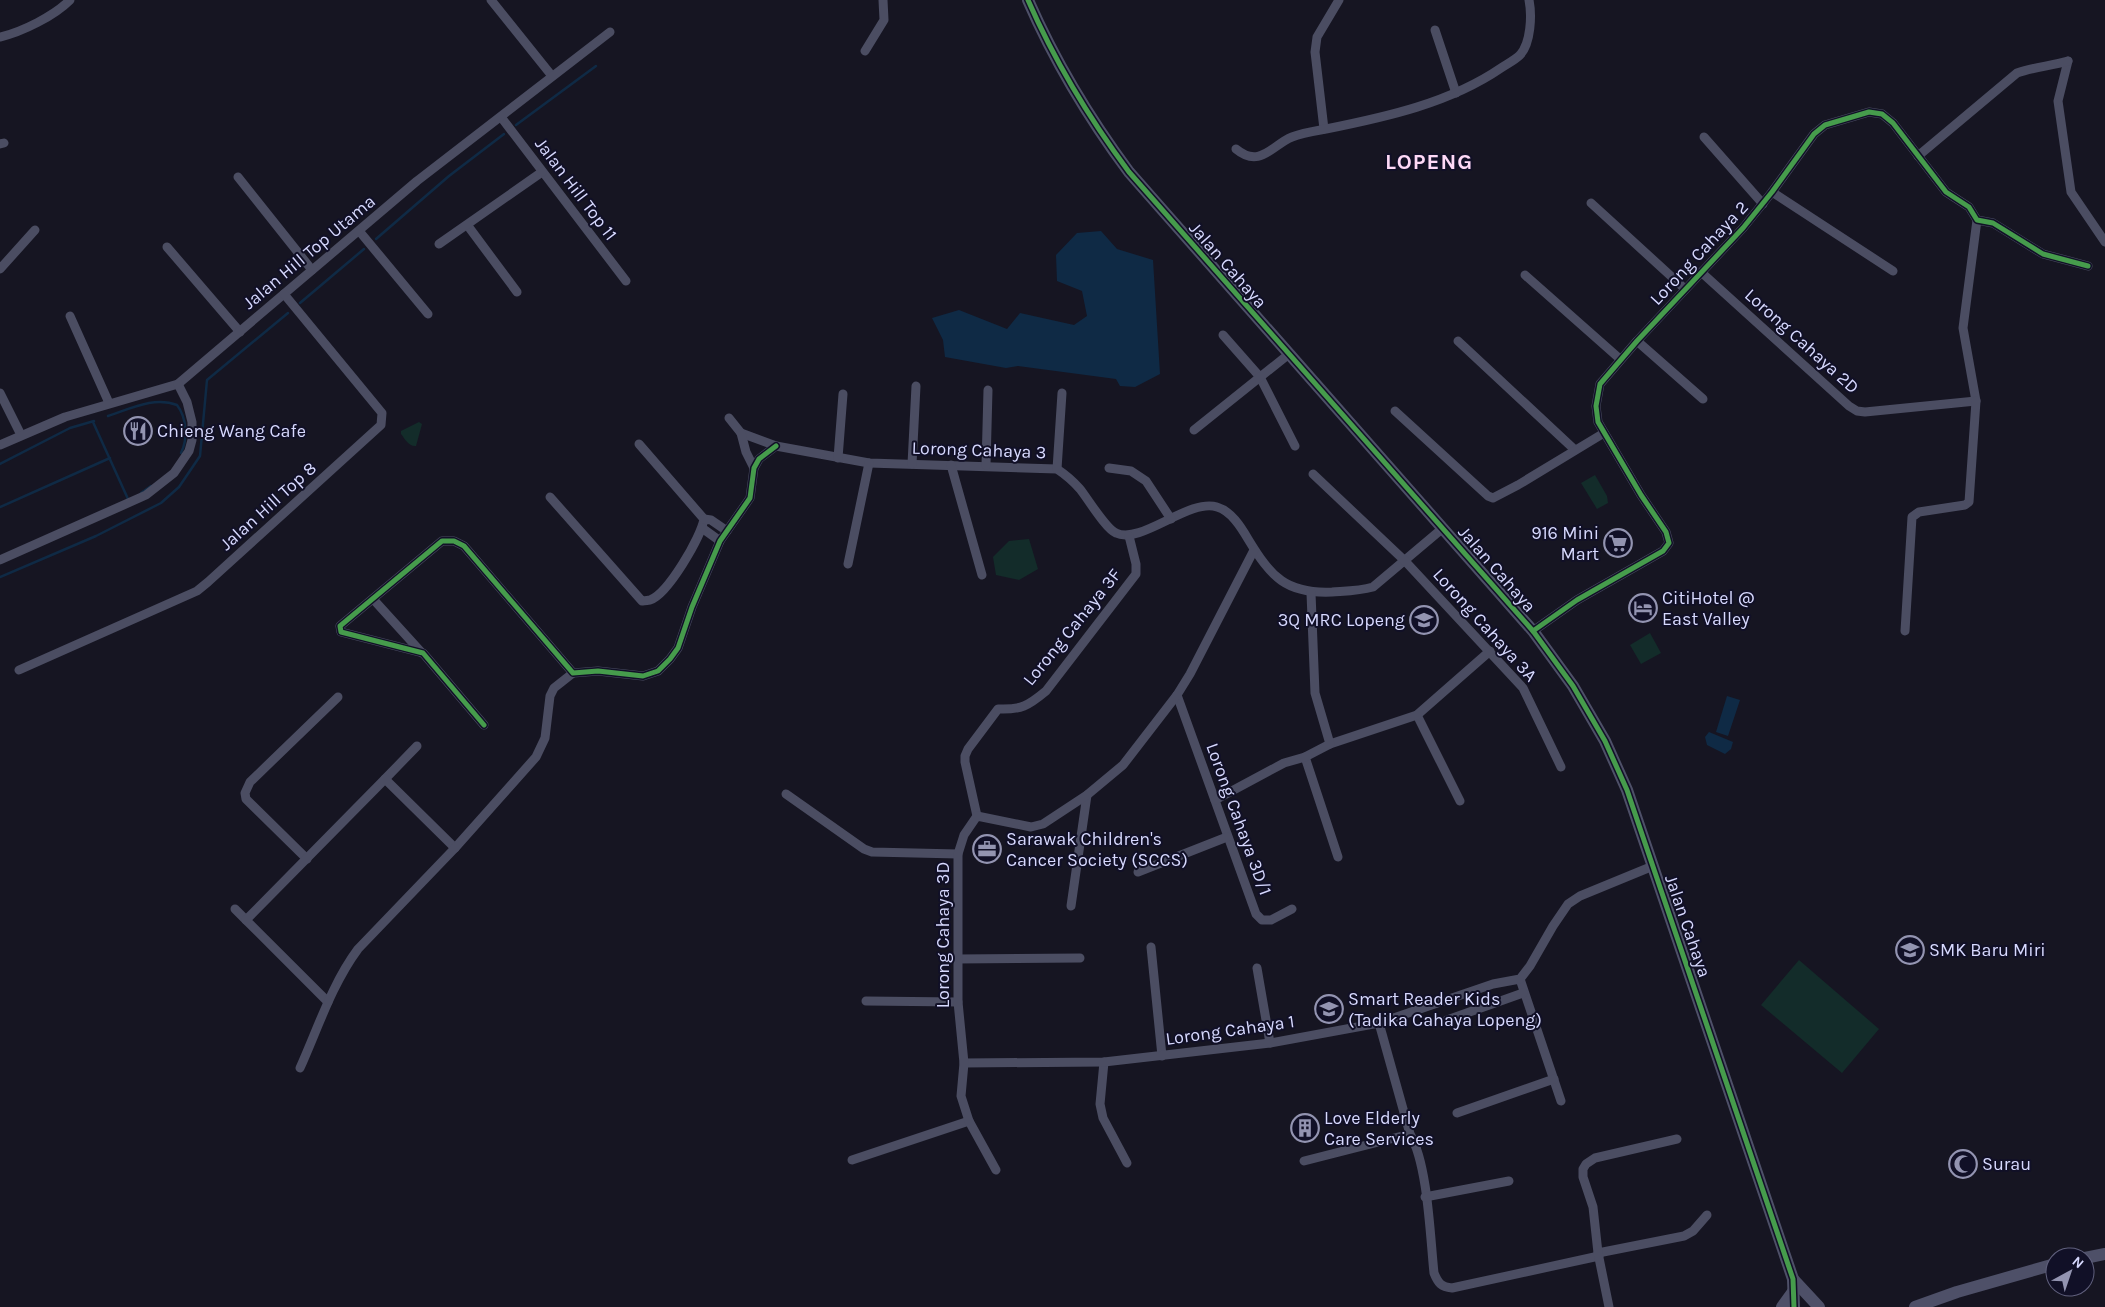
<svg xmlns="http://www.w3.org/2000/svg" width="2105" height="1307" font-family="Karla,sans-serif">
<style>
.green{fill:#132c2a}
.water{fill:#0f2a45}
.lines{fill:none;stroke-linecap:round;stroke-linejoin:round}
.stream{stroke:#0f2a45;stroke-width:2.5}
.street{stroke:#4b4d62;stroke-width:9}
.secondary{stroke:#4e5068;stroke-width:12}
.cycleway-casing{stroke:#111027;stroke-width:8}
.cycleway{stroke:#469c4c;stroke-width:5}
.labels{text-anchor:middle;stroke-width:4;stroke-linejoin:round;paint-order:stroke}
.street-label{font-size:18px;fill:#d7d9fe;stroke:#111027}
.poi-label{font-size:18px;fill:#d7d9fe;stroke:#111027;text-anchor:start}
.district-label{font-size:22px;font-weight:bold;letter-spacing:1px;fill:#fed9f6;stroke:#111027}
</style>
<rect width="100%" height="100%" fill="#161522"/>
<g class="green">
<path d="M419 422 422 424 416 446C409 447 405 439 401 434V431Z"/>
<polygon points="1595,475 1607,496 1608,503 1597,509 1581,483"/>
<polygon points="1029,539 1038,569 1019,580 996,575 993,557 1009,541"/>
<polygon points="1650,633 1661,653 1641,664 1630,645"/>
<polygon points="1799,960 1879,1029 1842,1073 1761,1005"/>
</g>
<g class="water">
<polygon points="1101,231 1117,249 1153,260 1160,374 1135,387 1120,386 1116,379 1018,366 1006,368 945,357 943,340 932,318 959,310 1007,329 1020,313 1074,325 1087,316 1082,291 1057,281 1056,255 1077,233"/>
<polygon points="1727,696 1740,700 1728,736 1716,732"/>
<polygon points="1709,732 1733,742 1731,749 1725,754 1707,745 1705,737"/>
</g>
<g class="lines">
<g class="stream">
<polyline points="516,125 596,66"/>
<polyline points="376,239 449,176 504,134"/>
<polyline points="300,303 364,249"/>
<path d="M108 416C130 409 154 396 177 405 187 418 188 439 181 453"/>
<polyline points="93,422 128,499"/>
<polyline points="0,464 70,428 94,421"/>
<polyline points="141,493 151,486"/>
<polyline points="0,507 110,458"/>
<polyline points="0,577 96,536 161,503 179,487 200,456 207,380 288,313"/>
</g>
<g class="street">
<polyline points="491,0 552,76"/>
<polyline points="1435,30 1456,93"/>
<path d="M0 37C22 32 54 16 70 0"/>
<polyline points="865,51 884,20 883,0"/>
<polyline points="2068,61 2058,101 2071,192 2105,242"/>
<polyline points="501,117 626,281"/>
<polyline points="1324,129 1315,52 1317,37 1339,0"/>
<polyline points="1704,137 1763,204"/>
<polyline points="0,144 4,143"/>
<path d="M1236 149C1260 169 1272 145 1292 137 1302 133 1315 131 1326 129 1386 117 1450 103 1501 68 1507 64 1515 60 1520 55 1531 43 1532 15 1529 0"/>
<path d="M1918 156 2017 73C2034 67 2051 66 2068 61"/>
<polyline points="238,177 312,270"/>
<polyline points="1772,192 1893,271"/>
<polyline points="1591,203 1685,289"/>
<polyline points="468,226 517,292"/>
<polyline points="360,232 428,314"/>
<polyline points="439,244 542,172"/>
<polyline points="167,247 240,332"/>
<polyline points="0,269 35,230"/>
<polyline points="1701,272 1849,406 1857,411 1865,412 1976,401 1963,328 1977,220"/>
<polyline points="1525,275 1620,359"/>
<polyline points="70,316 109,403"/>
<polyline points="1223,335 1260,377 1295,446"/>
<polyline points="1458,341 1575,450"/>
<polyline points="1637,341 1703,399"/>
<polyline points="0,393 21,435"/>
<polyline points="1395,411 1488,496 1493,498 1518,485 1604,433"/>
<path d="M729 418 741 433 776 446 869 463 1057 469C1066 475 1073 481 1080 489 1088 499 1106 529 1116 533 1141 545 1189 498 1217 507 1231 511 1241 527 1248 539 1271 577 1286 594 1332 592 1346 591 1359 591 1373 587L1443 528"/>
<polyline points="1194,430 1289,354"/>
<polyline points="741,433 746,452 754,468"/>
<polyline points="0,445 65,417 178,384 417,181 610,32"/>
<polyline points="838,458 843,394"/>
<polyline points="912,464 916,386"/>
<polyline points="951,465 982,575"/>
<polyline points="986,465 988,390"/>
<polyline points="1109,468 1131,471 1146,481 1171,519"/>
<polyline points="1057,469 1062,393"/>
<polyline points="1313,474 1405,561 1523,688 1561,767"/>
<path d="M550 497 642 601C643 601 650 600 650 600 668 594 701 537 704 519L639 444"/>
<polyline points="704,519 711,520 727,531"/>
<polyline points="702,528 720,541"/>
<polyline points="0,560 146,495 174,473 189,451 192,440 192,422 187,402 178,384"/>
<polyline points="848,564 869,463"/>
<polyline points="373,599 422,653"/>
<polyline points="1533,631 1577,600 1663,551 1669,543 1666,532 1641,495 1598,422 1596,406 1600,384 1637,341 1743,228 1772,192 1814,134 1825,125 1869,112 1882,114 1893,123 1946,192 1969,207 1977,220 1993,223 2043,254 2088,266"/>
<polyline points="1905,631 1912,517 1919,512 1965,505 1969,502 1976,401"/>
<polyline points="19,670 197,591 208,582 381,425 382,413 284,294"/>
<polyline points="1177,695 1256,914 1262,920 1271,920 1292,909"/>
<polyline points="1417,715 1460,801"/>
<polyline points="484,725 423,653 341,632 340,626 442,541 454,541 464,546 573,673 598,671 643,676 658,671 670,659 678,648 692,607 720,541 750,498 754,468 759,459 776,446"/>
<polyline points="1330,744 1417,715 1490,651"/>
<polyline points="1305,757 1338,857"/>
<polyline points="385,779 417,746"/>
<polyline points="786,794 864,849 872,852 958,854"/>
<polyline points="1215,800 1284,763 1305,757 1330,744 1315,693 1311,593"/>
<path d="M977 816 965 762V756L968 749 998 709C1021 710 1028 706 1046 691L1136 574V564L1129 536"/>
<polyline points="307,859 246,799 245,793 250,782 338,697"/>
<polyline points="1138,872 1227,837"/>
<polyline points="1071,906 1087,795"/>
<polyline points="235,909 246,920"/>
<polyline points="1151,947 1162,1056"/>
<polyline points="957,959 1080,958"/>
<polyline points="1257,968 1270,1043"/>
<polyline points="1520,979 1561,1101"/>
<polyline points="866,1001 958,1002"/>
<polyline points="328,1002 246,920 385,779 455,848"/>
<polyline points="1447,1020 1523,993"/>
<path d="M1379 1023 1410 1134C1428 1165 1430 1236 1434 1273 1438 1283 1441 1287 1452 1288L1599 1256"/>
<polyline points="1104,1062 1100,1104 1103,1118 1127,1163"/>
<polyline points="964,1063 1104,1062 1270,1043 1379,1023 1493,984 1520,979 1530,966 1553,926 1568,904 1580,896 1653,866"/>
<path d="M300 1068C318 1028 332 984 358 949L455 848 536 757 545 738 550 696 554 688 573 673"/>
<polyline points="1457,1113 1554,1079"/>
<polyline points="852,1160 969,1121"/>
<polyline points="1304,1161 1410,1134"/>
<polyline points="996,1170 969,1121 961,1096 964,1063 958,1002 958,854 964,835 977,816 1031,827 1043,824 1087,795 1123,765 1177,695 1190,674 1254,550"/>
<polyline points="1425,1197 1509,1181"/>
<polyline points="1598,1253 1684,1236 1693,1231 1707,1215"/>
<polyline points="1609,1307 1598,1253 1593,1207 1583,1177 1583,1169 1586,1164 1595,1158 1677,1139"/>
</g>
<g class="secondary">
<path d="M1028 0C1055 62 1089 118 1129 172L1533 631 1573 686 1605 741 1627 790 1793 1279 1794 1307"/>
<polyline points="2085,1258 2105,1254"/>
<polyline points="1793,1279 1819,1307"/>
<polyline points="1782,1307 1795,1289"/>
<polyline points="1915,1307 1957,1292 2055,1264"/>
</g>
<defs>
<g id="cycleway">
<path d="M1028 0C1055 62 1089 118 1129 172L1533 631 1573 686 1605 741 1627 790 1793 1279 1794 1307"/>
<polyline points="1533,631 1577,600 1663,551 1669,543 1666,532 1641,495 1598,422 1596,406 1600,384 1637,341 1743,228 1772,192 1814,134 1825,125 1869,112 1882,114 1893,123 1946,192 1969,207 1977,220 1993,223 2043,254 2088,266"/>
<polyline points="484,725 423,653 341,632 340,626 442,541 454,541 464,546 573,673 598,671 643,676 658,671 670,659 678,648 692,607 720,541 750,498 754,468 759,459 776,446"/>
</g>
</defs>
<use href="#cycleway" class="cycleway-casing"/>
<use href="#cycleway" class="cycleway"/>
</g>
<defs>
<symbol id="restaurant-ring" viewBox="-11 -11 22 22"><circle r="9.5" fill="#111027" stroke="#9394b1" stroke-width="1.5"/><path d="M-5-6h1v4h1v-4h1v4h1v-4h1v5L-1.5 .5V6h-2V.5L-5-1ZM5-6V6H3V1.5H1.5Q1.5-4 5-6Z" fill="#9394b1"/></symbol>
<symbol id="supermarket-ring" viewBox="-11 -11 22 22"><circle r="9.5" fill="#111027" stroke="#9394b1" stroke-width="1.5"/><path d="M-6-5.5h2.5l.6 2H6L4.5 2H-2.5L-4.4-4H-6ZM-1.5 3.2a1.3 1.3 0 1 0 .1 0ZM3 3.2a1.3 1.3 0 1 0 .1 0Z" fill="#9394b1"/></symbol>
<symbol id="hotel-ring" viewBox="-11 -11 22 22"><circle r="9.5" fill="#111027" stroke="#9394b1" stroke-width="1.5"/><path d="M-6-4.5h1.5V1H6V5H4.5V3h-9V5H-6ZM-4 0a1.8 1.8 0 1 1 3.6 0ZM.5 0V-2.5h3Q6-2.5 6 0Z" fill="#9394b1"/></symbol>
<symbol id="school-ring" viewBox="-11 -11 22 22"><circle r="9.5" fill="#111027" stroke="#9394b1" stroke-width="1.5"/><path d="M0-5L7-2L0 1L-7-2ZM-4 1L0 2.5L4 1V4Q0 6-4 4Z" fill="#9394b1"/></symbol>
<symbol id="office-ring" viewBox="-11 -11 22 22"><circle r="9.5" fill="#111027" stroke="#9394b1" stroke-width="1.5"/><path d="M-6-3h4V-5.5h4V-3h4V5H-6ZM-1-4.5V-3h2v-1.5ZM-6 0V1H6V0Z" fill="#9394b1"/></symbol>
<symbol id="building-ring" viewBox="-11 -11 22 22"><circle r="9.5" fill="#111027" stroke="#9394b1" stroke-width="1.5"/><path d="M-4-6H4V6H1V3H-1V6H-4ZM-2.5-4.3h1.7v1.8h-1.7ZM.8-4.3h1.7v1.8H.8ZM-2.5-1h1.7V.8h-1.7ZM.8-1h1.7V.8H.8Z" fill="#9394b1"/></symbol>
<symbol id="mosque-ring" viewBox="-11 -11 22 22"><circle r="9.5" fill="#111027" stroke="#9394b1" stroke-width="1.5"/><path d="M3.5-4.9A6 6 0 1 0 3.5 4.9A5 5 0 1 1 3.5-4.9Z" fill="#9394b1"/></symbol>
</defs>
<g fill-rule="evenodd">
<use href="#restaurant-ring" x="122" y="415" width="32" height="32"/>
<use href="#supermarket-ring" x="1602" y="527" width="32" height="32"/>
<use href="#hotel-ring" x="1627" y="592" width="32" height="32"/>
<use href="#school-ring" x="1408" y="604" width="32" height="32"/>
<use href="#office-ring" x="971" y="833" width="32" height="32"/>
<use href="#school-ring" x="1894" y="934" width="32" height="32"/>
<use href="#school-ring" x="1313" y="993" width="32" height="32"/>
<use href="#building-ring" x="1289" y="1112" width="32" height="32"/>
<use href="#mosque-ring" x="1947" y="1148" width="32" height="32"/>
</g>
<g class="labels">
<g class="street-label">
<text transform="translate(576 189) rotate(53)" y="6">Jalan Hill Top 11</text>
<text transform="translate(309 252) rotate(-40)" y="6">Jalan Hill Top Utama</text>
<text transform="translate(1699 253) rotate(-47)" y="6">Lorong Cahaya 2</text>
<text transform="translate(1228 265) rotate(49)" y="6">Jalan Cahaya</text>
<text transform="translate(1802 341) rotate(42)" y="6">Lorong Cahaya 2D</text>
<text transform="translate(979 450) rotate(2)" y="6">Lorong Cahaya 3</text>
<text transform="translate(268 506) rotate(-42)" y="6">Jalan Hill Top 8</text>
<text transform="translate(1497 569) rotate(49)" y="6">Jalan Cahaya</text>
<text transform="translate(1485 625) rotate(48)" y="6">Lorong Cahaya 3A</text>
<text transform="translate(1072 627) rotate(-51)" y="6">Lorong Cahaya 3F</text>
<text transform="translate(1239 819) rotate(70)" y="6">Lorong Cahaya 3D/1</text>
<text transform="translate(1688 926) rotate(71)" y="6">Jalan Cahaya</text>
<text transform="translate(943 935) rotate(-90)" y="6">Lorong Cahaya 3D</text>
<text transform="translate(1230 1030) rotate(-8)" y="6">Lorong Cahaya 1</text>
</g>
<g class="poi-label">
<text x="157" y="437">Chieng Wang Cafe</text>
<text x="1599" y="539" text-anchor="end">916 Mini<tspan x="1599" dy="21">Mart</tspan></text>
<text x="1662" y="604">CitiHotel @<tspan x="1662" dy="21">East Valley</tspan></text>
<text x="1405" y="626" text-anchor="end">3Q MRC Lopeng</text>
<text x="1006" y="845">Sarawak Children's<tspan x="1006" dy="21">Cancer Society (SCCS)</tspan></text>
<text x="1929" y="956">SMK Baru Miri</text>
<text x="1348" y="1005">Smart Reader Kids<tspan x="1348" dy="21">(Tadika Cahaya Lopeng)</tspan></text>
<text x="1324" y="1124">Love Elderly<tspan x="1324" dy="21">Care Services</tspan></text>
<text x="1982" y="1170">Surau</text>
</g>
<g class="district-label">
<text x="1429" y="169">LOPENG</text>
</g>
</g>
<g transform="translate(2070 1272) rotate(40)"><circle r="24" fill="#111027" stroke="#60607d"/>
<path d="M0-4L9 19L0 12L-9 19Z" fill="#9394b1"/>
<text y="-8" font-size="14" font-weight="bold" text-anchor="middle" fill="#d7d9fe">N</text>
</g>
</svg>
